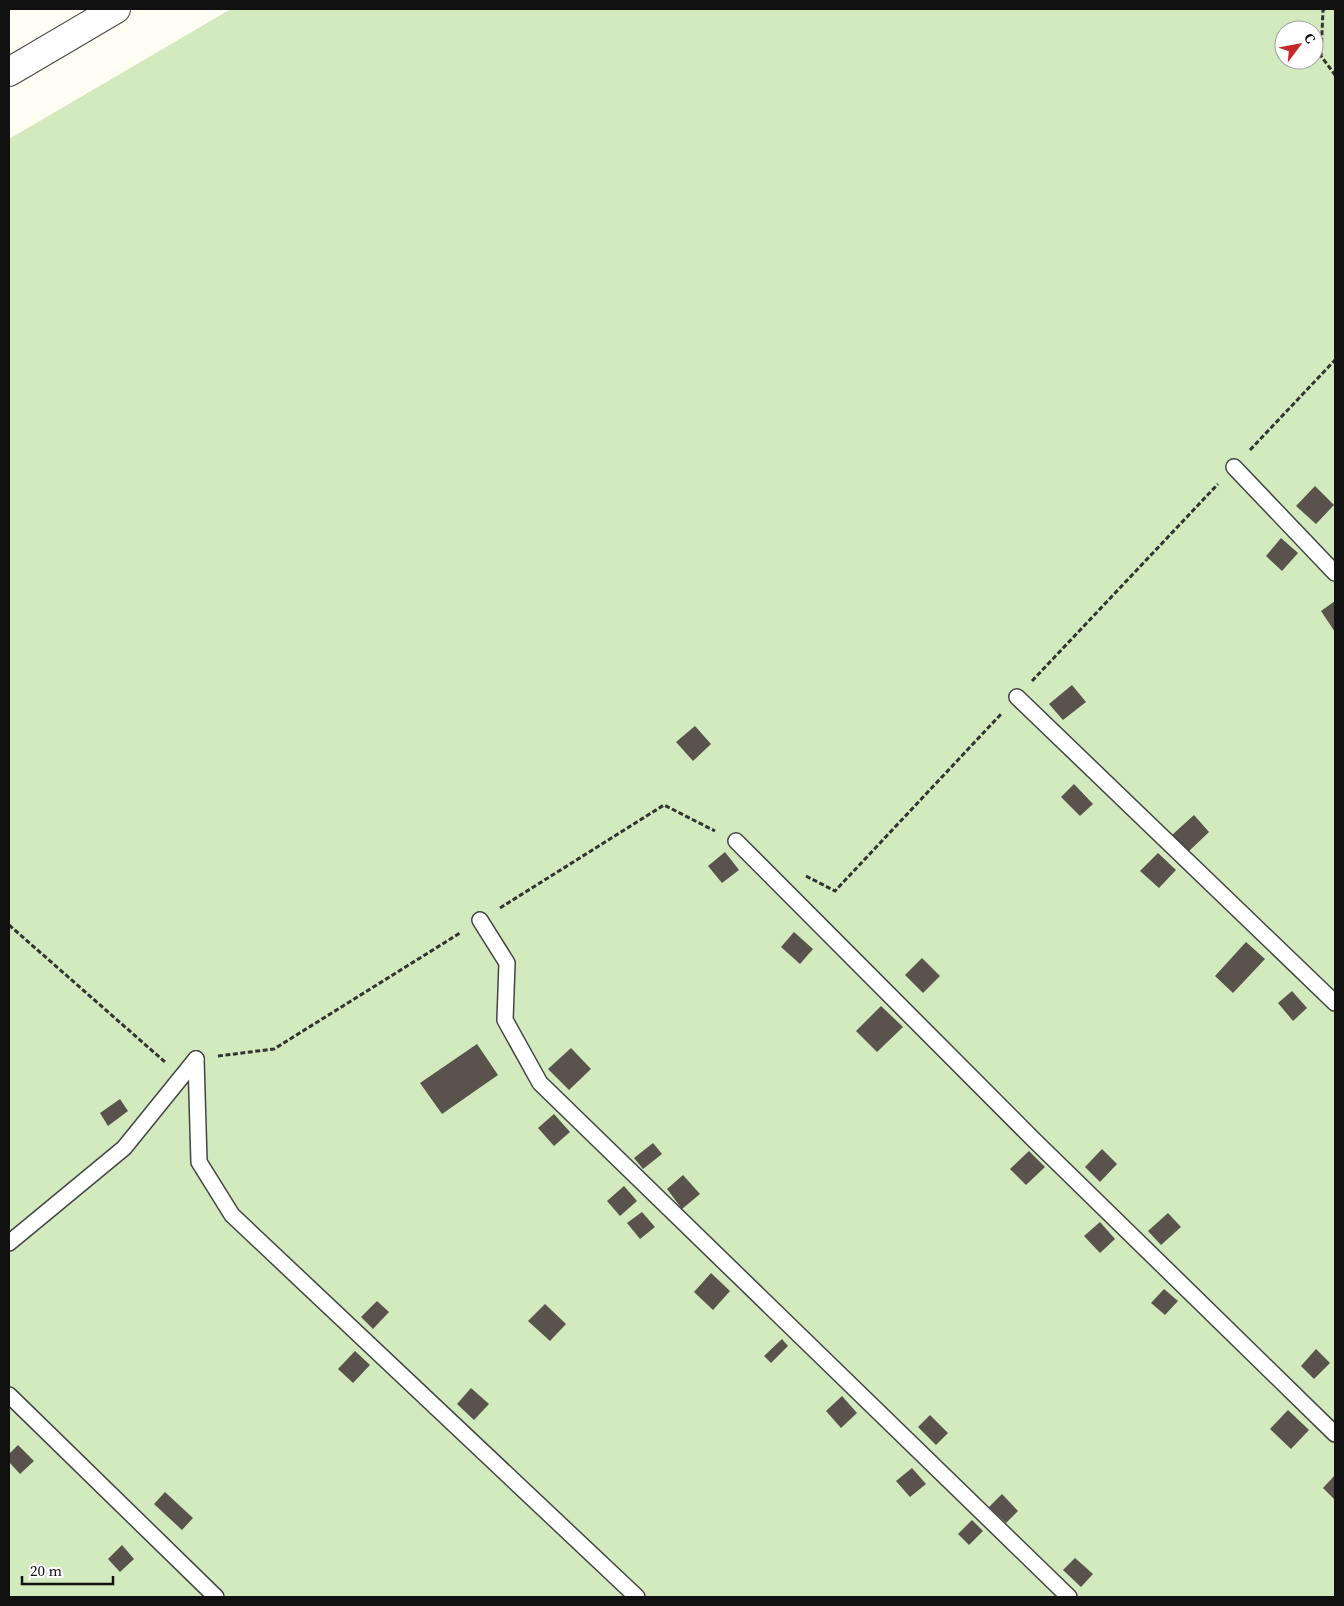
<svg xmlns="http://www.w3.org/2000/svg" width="1344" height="1606" font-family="'Source Serif 4',serif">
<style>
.green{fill:#d2eabd;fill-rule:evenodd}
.building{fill:#59524d}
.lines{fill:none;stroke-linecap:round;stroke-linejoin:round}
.lane-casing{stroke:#444;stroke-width:18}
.street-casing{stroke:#444;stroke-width:30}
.path{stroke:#333;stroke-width:3;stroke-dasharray:5 2.5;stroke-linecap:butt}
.lane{stroke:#fff;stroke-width:15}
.street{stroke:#fff;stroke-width:28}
</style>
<rect width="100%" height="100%" fill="#fffdf4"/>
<path class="green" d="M231 9H1335V1597H9V139ZM1284 30H1314V60H1284Z"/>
<g class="building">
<polygon points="1315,486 1334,505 1316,524 1296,506"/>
<polygon points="1281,538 1298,553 1282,571 1266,556"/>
<polygon points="1335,601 1335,632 1321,611"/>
<polygon points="1072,685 1086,702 1063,720 1049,704"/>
<polygon points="695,726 711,744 693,761 676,742"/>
<polygon points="1074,784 1093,804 1080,816 1061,797"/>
<polygon points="1194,815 1209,832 1188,852 1172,835"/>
<polygon points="725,852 739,870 722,883 708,866"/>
<polygon points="1158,853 1176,870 1159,888 1140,871"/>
<polygon points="794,932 813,949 800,964 781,947"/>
<polygon points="1246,942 1265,959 1233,993 1215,976"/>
<polygon points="922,958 940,976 923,993 905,975"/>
<polygon points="1292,991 1307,1008 1293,1021 1278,1003"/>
<polygon points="881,1006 903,1027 877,1052 856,1031"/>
<polygon points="477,1044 498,1075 442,1114 420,1083"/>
<polygon points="571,1048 591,1069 569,1090 548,1069"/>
<polygon points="120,1099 128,1111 108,1126 100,1113"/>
<polygon points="554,1114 570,1132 554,1146 538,1128"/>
<polygon points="653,1143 662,1154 643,1169 634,1158"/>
<polygon points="1102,1149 1117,1164 1100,1182 1085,1167"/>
<polygon points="1029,1151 1045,1167 1026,1185 1010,1169"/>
<polygon points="683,1175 700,1194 682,1209 667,1189"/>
<polygon points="624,1186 637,1201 620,1216 607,1201"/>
<polygon points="642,1212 655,1227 640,1239 627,1223"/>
<polygon points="1168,1213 1181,1227 1161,1245 1148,1231"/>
<polygon points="1100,1222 1115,1239 1100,1253 1084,1236"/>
<polygon points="711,1273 730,1291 713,1310 694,1292"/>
<polygon points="1164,1289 1178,1301 1165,1315 1151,1303"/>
<polygon points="377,1301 389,1312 373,1329 361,1317"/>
<polygon points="545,1304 566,1324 550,1341 528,1321"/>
<polygon points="782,1339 788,1346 771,1363 764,1356"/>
<polygon points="1316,1349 1330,1363 1314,1379 1301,1366"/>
<polygon points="355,1351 370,1365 353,1383 338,1369"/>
<polygon points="471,1388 489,1404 474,1420 457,1404"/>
<polygon points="842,1396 857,1413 841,1428 826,1411"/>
<polygon points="1288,1410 1309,1430 1291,1449 1270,1429"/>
<polygon points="930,1415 948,1433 936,1445 918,1427"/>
<polygon points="18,1445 34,1461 20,1474 9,1462 9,1454"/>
<polygon points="912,1468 926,1484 910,1497 896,1481"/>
<polygon points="1335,1475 1335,1500 1323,1488"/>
<polygon points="165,1492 193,1518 182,1530 154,1504"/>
<polygon points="1002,1494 1018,1511 1006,1523 989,1507"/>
<polygon points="972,1520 983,1531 969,1545 958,1534"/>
<polygon points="122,1545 134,1559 120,1572 108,1559"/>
<polygon points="1075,1558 1093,1574 1081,1587 1063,1570"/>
</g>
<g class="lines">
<defs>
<g id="lane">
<polyline points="1234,467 1335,573"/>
<polyline points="1017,697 1335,1003"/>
<polyline points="736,841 1034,1140 1335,1434"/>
<polyline points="480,920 507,963 505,1020 540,1083 1069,1597"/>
<polyline points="196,1059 199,1162 232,1215 637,1597"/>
<polyline points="9,1243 124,1148 196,1059"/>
<polyline points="9,1395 216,1597"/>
</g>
<polyline id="street" points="9,72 116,9"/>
</defs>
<use href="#lane" class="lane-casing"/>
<use href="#street" class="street-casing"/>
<g class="path">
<polyline points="1325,9 1323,10 1321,56 1335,75"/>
<polyline points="1250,450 1335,360"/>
<polyline points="1032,681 1218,484"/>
<polyline points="806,876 835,891 1002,713"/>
<polyline points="500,908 664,805 715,831"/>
<polyline points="9,925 165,1062"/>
<polyline points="218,1056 274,1049 460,933"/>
</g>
<use href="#lane" class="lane"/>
<use href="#street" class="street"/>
</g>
<rect width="1344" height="1606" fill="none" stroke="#111111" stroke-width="20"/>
<g transform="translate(1299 45) rotate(58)"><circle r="24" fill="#ffffff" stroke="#a0a0a0"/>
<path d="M0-4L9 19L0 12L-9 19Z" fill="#c22927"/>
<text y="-8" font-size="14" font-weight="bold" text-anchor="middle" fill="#111111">С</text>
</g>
<path d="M22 1576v8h91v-8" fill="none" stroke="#111111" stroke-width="2.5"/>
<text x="30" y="1576" font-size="15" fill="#111111" stroke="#ffffff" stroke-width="4" paint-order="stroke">20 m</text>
</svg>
